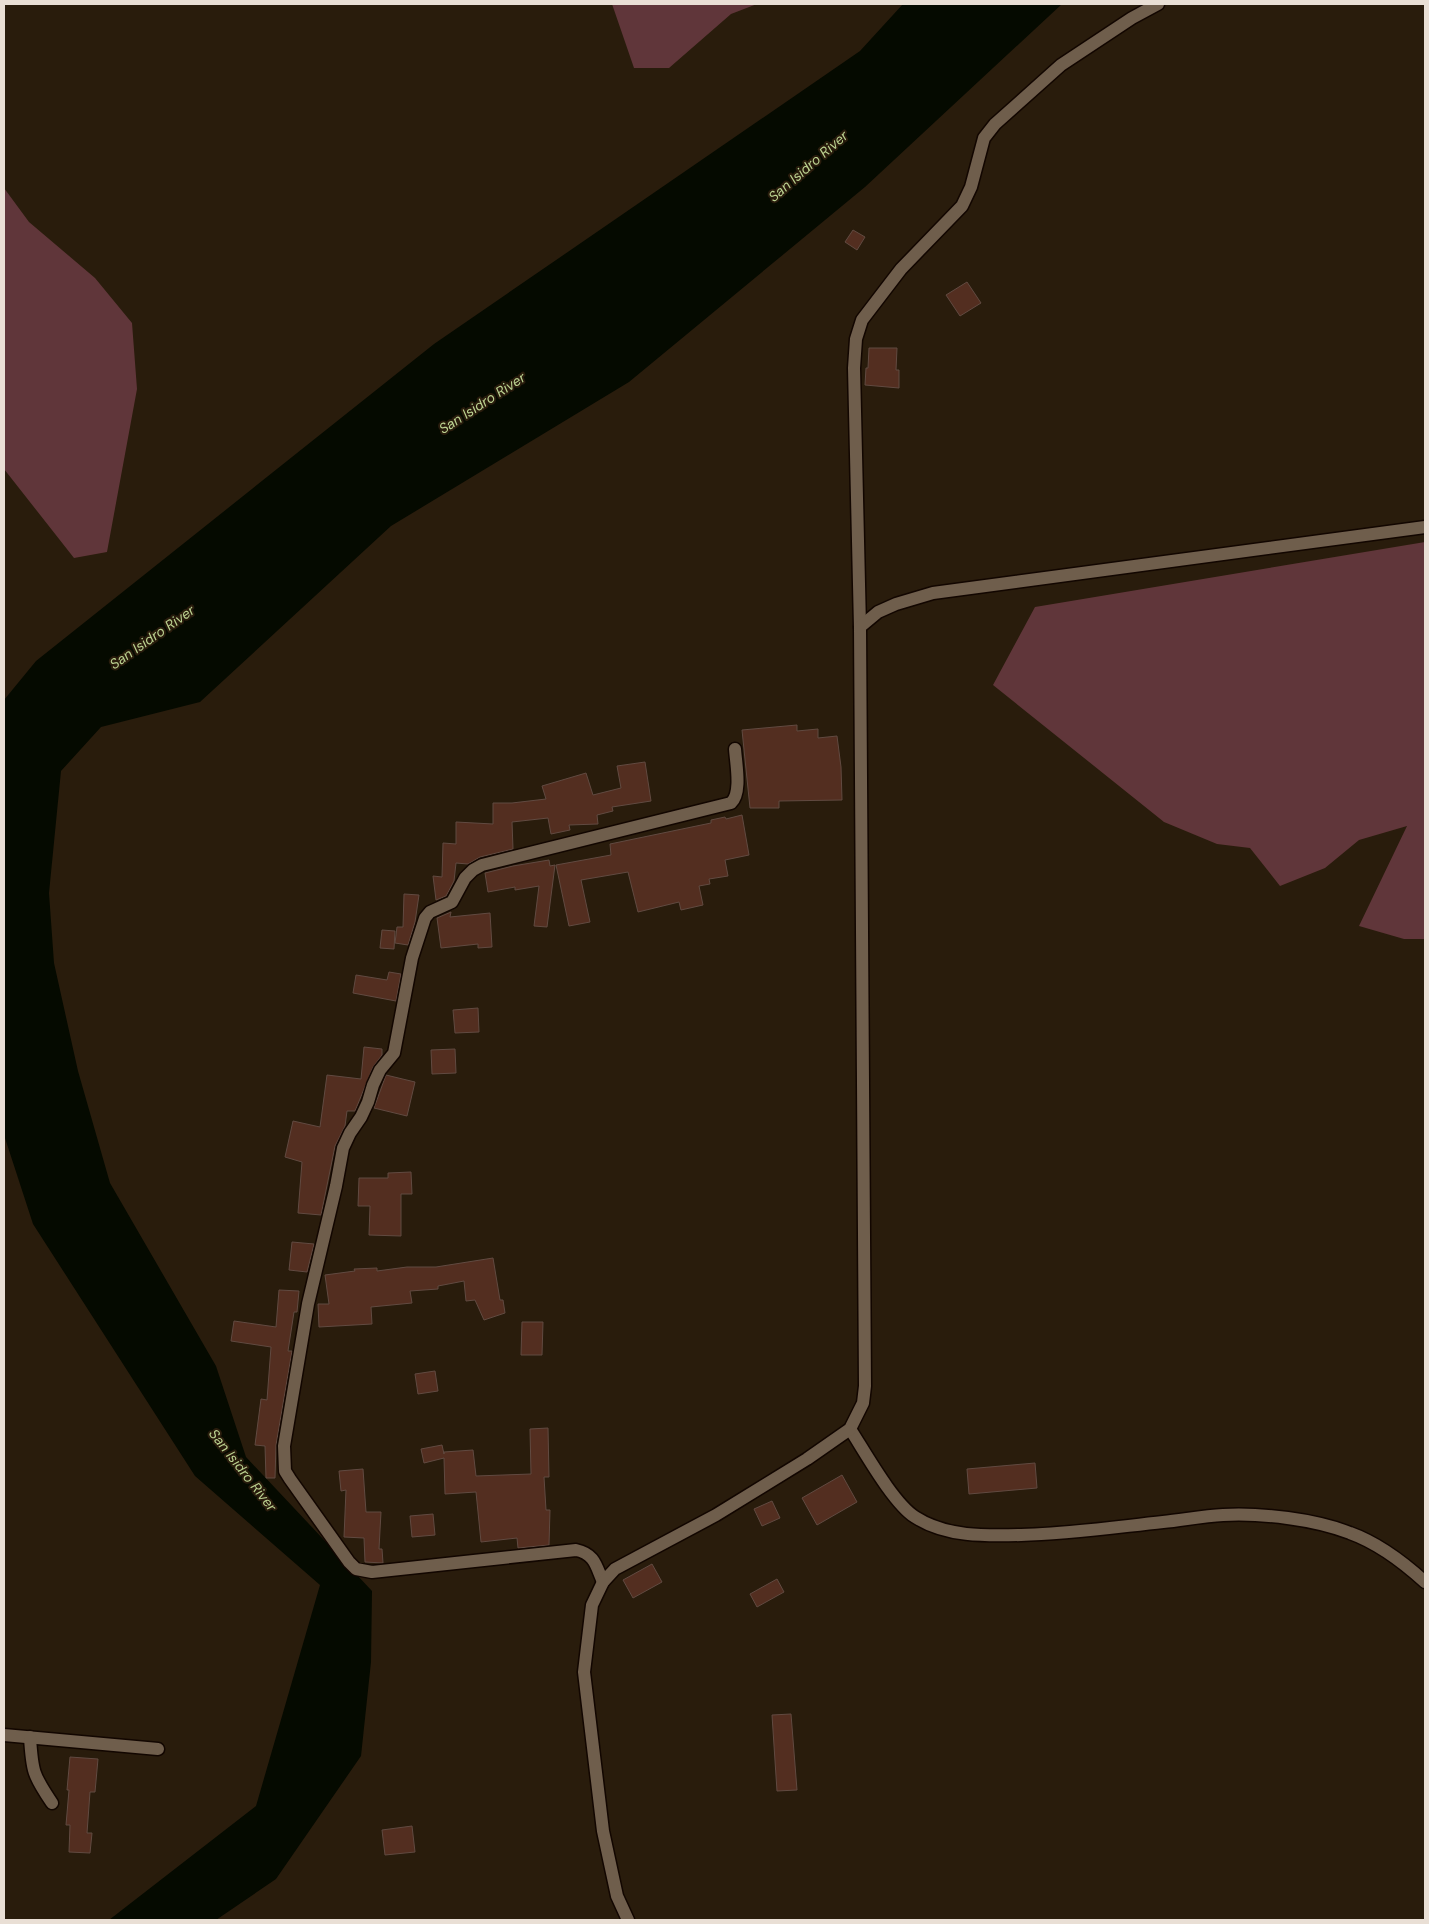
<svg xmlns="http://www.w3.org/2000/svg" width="1429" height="1924" font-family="'DM Sans',sans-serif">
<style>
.forest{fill:#60363a}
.water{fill:#050a00}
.building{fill:#532e20;stroke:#614a41}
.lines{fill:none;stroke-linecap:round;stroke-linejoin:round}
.minor-casing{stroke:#120600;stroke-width:15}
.minor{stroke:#6f5e4c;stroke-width:12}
.labels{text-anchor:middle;stroke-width:4;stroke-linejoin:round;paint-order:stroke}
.water-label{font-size:14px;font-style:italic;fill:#bcd291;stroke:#291c0c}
</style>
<rect width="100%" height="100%" fill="#291c0c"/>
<g class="forest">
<polygon points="612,4 757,4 731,14 669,68 634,68"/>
<polygon points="4,188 29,222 95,278 132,323 137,389 107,552 74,558 4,469"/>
<polygon points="1425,542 1425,939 1404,939 1359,926 1407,826 1359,840 1325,868 1280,886 1250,848 1217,844 1164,822 993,685 1035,607"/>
</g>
<polygon class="water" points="903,4 1062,4 865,187 629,382 391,526 200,702 101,727 61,771 49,893 54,963 78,1071 110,1183 216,1366 246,1457 372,1591 371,1662 361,1756 276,1879 216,1920 109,1920 256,1806 320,1585 195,1476 33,1224 4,1135 4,700 36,661 434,344 860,51"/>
<g class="building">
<polygon points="853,230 865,237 857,250 845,242"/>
<polygon points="967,282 981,303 960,316 946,295"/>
<polygon points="869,348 897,348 896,370 899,370 899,388 865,385 866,368 868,368"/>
<polygon points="797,725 797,731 818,729 818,738 837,736 841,767 842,800 779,801 779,808 750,808 742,730"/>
<polygon points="645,762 651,801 612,807 613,811 597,815 598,824 569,825 570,830 551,834 548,818 512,822 513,849 480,857 468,864 456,863 454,881 446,896 436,900 433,876 442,877 443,843 456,844 456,822 493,824 493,803 512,803 546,799 542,786 586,773 593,795 621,788 617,766"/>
<polygon points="742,815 749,855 725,860 728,876 709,879 710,884 699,886 703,905 681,910 679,902 638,912 628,872 581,880 590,922 569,926 556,865 611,855 610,844 711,823 711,820 725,817 726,819"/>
<polygon points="549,860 550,866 555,865 547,927 534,926 539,886 515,890 515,887 488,892 485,873 513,866"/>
<polygon points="404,894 419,895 415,922 408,945 395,943 397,927 403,927"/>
<polygon points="451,912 450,917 490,913 492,947 478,948 478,944 441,948 437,918"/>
<polygon points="382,930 395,931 394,949 380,948"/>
<polygon points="389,972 401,974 396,1001 353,993 356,975 387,980"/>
<polygon points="478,1008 479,1032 455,1033 453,1010"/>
<polygon points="364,1047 382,1049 382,1055 373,1067 355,1111 347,1111 345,1126 335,1146 321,1215 298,1213 302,1162 285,1157 293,1121 320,1127 327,1075 361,1079"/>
<polygon points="455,1049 456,1073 432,1074 431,1050"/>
<polygon points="386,1075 415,1082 407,1116 374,1108"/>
<polygon points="411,1172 412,1194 401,1194 401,1236 369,1235 370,1206 358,1206 359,1178 388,1178 388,1173"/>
<polygon points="292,1242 314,1244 307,1272 289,1270"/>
<polygon points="493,1258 500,1300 503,1300 505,1313 484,1320 475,1300 466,1301 464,1281 438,1286 438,1289 410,1291 412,1303 371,1307 372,1324 319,1327 318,1304 329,1304 325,1275 355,1271 354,1269 377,1268 377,1271 407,1267 436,1267"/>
<polygon points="279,1290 299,1291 297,1312 294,1312 288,1351 292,1351 276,1445 275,1478 266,1478 265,1446 255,1445 261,1399 267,1400 271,1347 231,1341 234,1321 276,1327"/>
<polygon points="522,1322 543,1322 542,1355 521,1355"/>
<polygon points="435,1371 438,1391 418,1394 415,1374"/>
<polygon points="548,1428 549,1477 544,1477 546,1510 550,1510 549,1545 518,1548 517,1538 481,1542 476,1492 445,1494 444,1458 424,1463 421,1449 442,1445 444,1454 444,1452 473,1450 476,1476 531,1474 530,1429"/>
<polygon points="1035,1463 1037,1488 969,1494 967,1469"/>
<polygon points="363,1469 366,1512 381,1512 379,1549 382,1549 383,1563 365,1562 364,1538 344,1537 346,1490 341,1491 339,1471"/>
<polygon points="842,1475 857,1502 817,1525 802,1498"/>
<polygon points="772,1501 780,1518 762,1526 754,1509"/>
<polygon points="433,1514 435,1535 412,1537 410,1516"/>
<polygon points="652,1564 662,1582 633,1598 623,1580"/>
<polygon points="777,1579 784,1592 757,1607 750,1594"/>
<polygon points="791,1714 797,1790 777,1791 772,1715"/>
<polygon points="70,1757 98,1759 95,1792 90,1792 87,1833 92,1833 90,1853 69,1852 70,1825 66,1825 69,1790 67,1790"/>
<polygon points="412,1826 415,1852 385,1855 382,1830"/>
</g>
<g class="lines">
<defs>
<g id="minor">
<polyline points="860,627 854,368 856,339 862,320 901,269 962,206 971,187 984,138 995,124 1061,65 1132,18 1158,4"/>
<path d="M850 1429C865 1452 893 1503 915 1517 946 1537 985 1536 1021 1535 1068 1534 1116 1527 1163 1522 1183 1520 1203 1516 1223 1515 1262 1513 1314 1519 1350 1533 1378 1543 1403 1562 1425 1582"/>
<path d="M603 1582C596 1566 595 1554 576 1550L372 1572 356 1569 349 1562 290 1479 285 1471 284 1446 308 1304 336 1186 343 1148 350 1133 361 1117 368 1102 373 1085 380 1070 394 1053 412 958 425 918 430 912 452 902 465 878 473 870 482 865 731 803C742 793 736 764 735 749"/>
<polyline points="4,1735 158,1749"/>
<path d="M30 1737C32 1771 33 1775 52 1803"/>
<polyline points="628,1920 617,1896 603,1831 584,1672 592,1605 603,1582 615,1569 716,1515 807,1459 850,1429 863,1403 865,1386 860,627 878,612 896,604 933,593 1425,527"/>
</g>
</defs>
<use href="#minor" class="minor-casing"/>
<use href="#minor" class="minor"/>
</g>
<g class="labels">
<g class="water-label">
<text transform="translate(808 166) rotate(-41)" y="5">San Isidro River</text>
<text transform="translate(482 403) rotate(-33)" y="5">San Isidro River</text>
<text transform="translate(152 637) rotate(-35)" y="5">San Isidro River</text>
<text transform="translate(243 1470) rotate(52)" y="5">San Isidro River</text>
</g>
</g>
<rect width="1429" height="1924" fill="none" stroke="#e9dfd5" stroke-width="10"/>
</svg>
